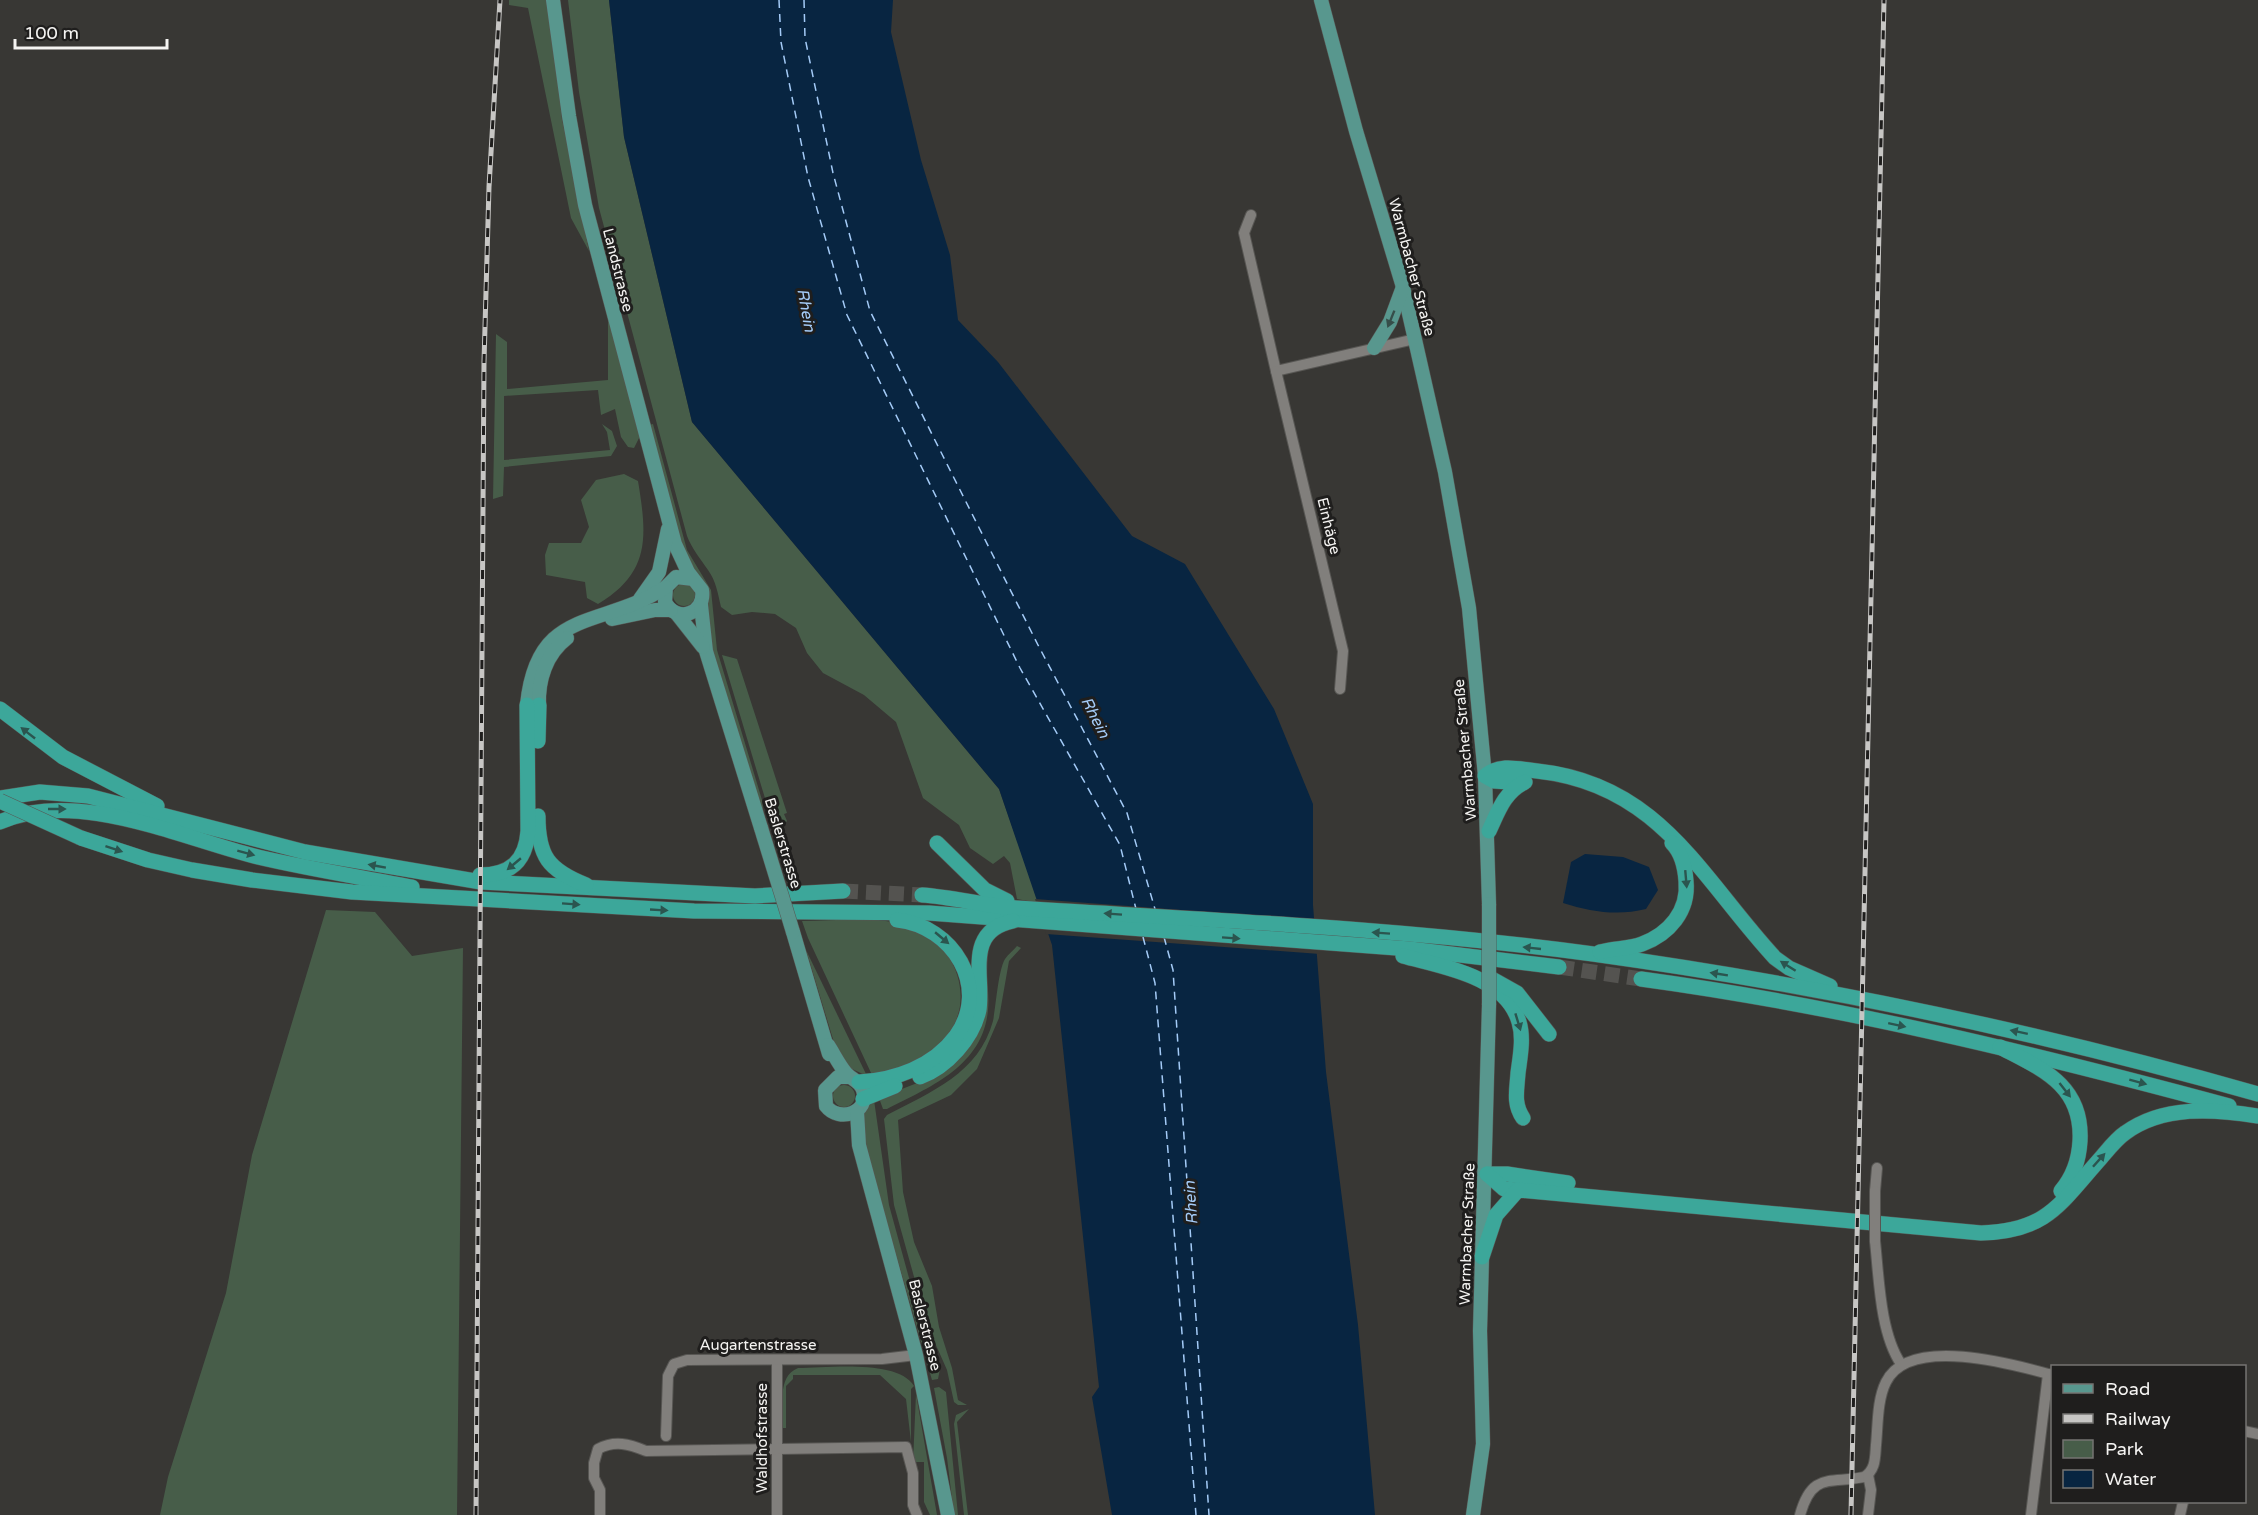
<svg xmlns="http://www.w3.org/2000/svg" width="2258" height="1515" font-family="'Varela Round',sans-serif">
<style>
.green{fill:#475d49}
.water{fill:#082541}
.pier{fill:#383734}
.lines{fill:none;stroke-linecap:round;stroke-linejoin:round}
.ferry{stroke:#a4cbf7;stroke-width:1.5;stroke-dasharray:8 6;stroke-linecap:butt}
.highway-tunnel{stroke:#545350;stroke-width:15;stroke-dasharray:15 8;stroke-linecap:butt}
.minor-casing{stroke:#575653;stroke-width:12}
.major-casing{stroke:#575653;stroke-width:15}
.highway-casing{stroke:#575653;stroke-width:16}
.minor{stroke:#817f7c;stroke-width:10}
.major{stroke:#58978e;stroke-width:14}
.highway{stroke:#3ca79a;stroke-width:15}
.rail-casing{stroke:#c7c6c4;stroke-width:5}
.rail{stroke:#1f1e1d;stroke-width:3;stroke-dasharray:9;stroke-linecap:butt}
.minor-bridge-casing{stroke:#575653;stroke-width:12;stroke-linecap:butt}
.major-bridge-casing{stroke:#575653;stroke-width:15;stroke-linecap:butt}
.highway-bridge-casing{stroke:#575653;stroke-width:16;stroke-linecap:butt}
.minor-bridge{stroke:#817f7c;stroke-width:10}
.major-bridge{stroke:#58978e;stroke-width:14}
.highway-bridge{stroke:#3ca79a;stroke-width:15}
.oneway{fill:#364e4a}
.oneway2{fill:#2b554f}
.labels{text-anchor:middle;stroke-width:6;stroke-linejoin:round;paint-order:stroke}
.street-label{font-size:15px;fill:#f5f4f2;stroke:#1f1e1d}
.water-label{font-size:16px;font-style:italic;fill:#a4cbf7;stroke:#1f1e1d}
</style>
<rect width="100%" height="100%" fill="#383734"/>
<g class="green">
<polygon points="509,0 548,0 562,119 589,251 571,218 528,8 509,5"/>
<path d="M568 0H609L624 137 692 422 999 789 1039 903 1017 899 1010 863 1004 856 993 864 970 848 959 825 923 798 896 722 864 695 823 673 807 653 796 628 775 614 752 612 732 615 721 607C718 594 716 581 708 570 700 558 692 549 687 536L599 208 579 92Z"/>
<polygon points="608,317 640,436 634,448 628,447 621,437 615,409 601,415 598,390 504,396 504,460 610,450 607,432 602,424 612,431 617,446 611,456 504,467 503,496 493,499 496,334 507,342 507,389 608,380"/>
<polygon points="653,424 687,550 711,590 717,650 762,800 765,824 706,629 704,612 686,560 649,425"/>
<path d="M624 474 638 481C647 536 651 572 598 604L587 598 585 582 546 575 545 555 549 543H581L589 527 581 500 596 480Z"/>
<circle cx="684" cy="595" r="11"/>
<polygon points="722,655 737,659 787,813 784,814 787,821 776,835"/>
<polygon points="326,910 375,912 412,956 463,948 457,1515 160,1515 168,1477 226,1293 252,1155"/>
<path d="M802 921C836 921 879 915 912 927 958 944 979 1006 941 1042 921 1061 898 1070 872 1075L808 938Z"/>
<path d="M1017 946 1021 948 1009 961 999 1018 977 1069 951 1095 898 1120 903 1192 914 1242 932 1286 939 1327 952 1368 958 1400 967 1405H958L954 1402 947 1370 928 1327 894 1205 884 1119 887 1115C931 1092 979 1073 993 1021 996 1006 998 971 1005 959 1008 954 1014 950 1017 946Z"/>
<polygon points="806,950 867,1076 850,1068 836,1049"/>
<path d="M988 950C984 970 990 990 988 1010 983 1066 930 1087 887 1109H883L879 1098 935 1076Z"/>
<circle cx="844" cy="1096" r="11"/>
<polygon points="874,1100 889,1205 923,1329 940,1369 938,1379 932,1380 863,1139 861,1115"/>
<path d="M798 1368C827 1368 898 1359 914 1386L911 1389V1442L906 1399 880 1375H793V1379L786 1386V1428H783C784 1407 776 1377 798 1368Z"/>
<polygon points="939,1387 946,1392 958,1515 954,1515 947,1458 934,1388"/>
<polygon points="916,1394 937,1515 930,1515 924,1502 924,1462 913,1462"/>
<polygon points="969,1409 957,1422 968,1515 964,1515 954,1424 956,1415"/>
</g>
<g class="water">
<polygon points="609,0 893,0 891,32 921,160 950,255 958,320 998,362 1132,536 1185,564 1274,709 1313,804 1313,905 1326,1072 1358,1325 1375,1515 1112,1515 1092,1397 1099,1387 1052,945 999,789 692,422 624,137"/>
<path d="M1585 854 1623 857 1649 867 1658 890 1646 909C1618 916 1591 912 1563 903L1571 862Z"/>
</g>
<polygon class="pier" points="1035,899 1317,920 1320,954 1046,934"/>
<g class="lines">
<g class="ferry">
<polyline points="779,0 781,42 808,177 847,315 1020,668 1120,845 1136,909"/>
<polyline points="804,0 805,38 833,173 870,311 1038,645 1127,813 1155,909"/>
<polyline points="1143,937 1155,983 1196,1515"/>
<polyline points="1164,937 1173,970 1209,1515"/>
</g>
<g class="highway-tunnel">
<polyline points="843,891 922,895"/>
<polyline points="1559,967 1641,979"/>
</g>
<defs>
<g id="minor">
<polyline points="1251,215 1244,233 1276,371 1415,339"/>
<polyline points="1276,371 1343,651 1340,689"/>
<polyline points="1875,1191 1877,1168"/>
<path d="M1875 1241C1879 1278 1880 1333 1901 1364"/>
<polyline points="777,1361 777,1515"/>
<polyline points="2244,1431 2258,1434"/>
<polyline points="666,1436 668,1376 674,1364 687,1360 882,1359 916,1355"/>
<path d="M600 1515V1490L594 1478V1463L598 1449C615 1440 629 1444 646 1451L906 1447 913 1473V1505L917 1515"/>
<path d="M1800 1515C1812 1471 1831 1484 1864 1477 1876 1470 1875 1457 1876 1445 1878 1425 1877 1400 1886 1382 1909 1335 2013 1364 2052 1375"/>
<polyline points="1868,1515 1871,1490 1868,1475"/>
<polyline points="2031,1515 2048,1374"/>
<polyline points="2180,1515 2183,1502"/>
</g>
<g id="major">
<path d="M553 0 569 116 585 205 675 544 688 572 702 590C706 614 676 624 665 602L666 587 676 577 693 579"/>
<polyline points="1321,0 1356,131 1403,287 1445,472 1469,608 1485,776 1489,904"/>
<polyline points="1374,348 1390,322 1403,287"/>
<polyline points="640,599 659,572 668,529"/>
<polyline points="701,605 706,651 761,828"/>
<polyline points="677,614 703,647"/>
<polyline points="612,619 655,610 671,610"/>
<path d="M527 705C537 605 601 630 666 587"/>
<path d="M539 705C538 680 546 654 567 638"/>
<polyline points="793,932 829,1054"/>
<path d="M828 1045C834 1054 839 1065 846 1073 852 1080 860 1081 863 1090 870 1113 839 1123 826 1106L825 1090 838 1077H849"/>
<polyline points="857,1111 859,1145 916,1355 948,1515"/>
<polyline points="1473,1515 1483,1444 1480,1331 1489,1005"/>
</g>
<g id="highway">
<polyline points="0,709 63,757 157,806"/>
<polyline points="538,741 539,705"/>
<path d="M1523 783 1494 781 1485 776C1500 763 1519 769 1537 771 1660 784 1701 878 1775 958L1789 968 1830 986"/>
<polyline points="0,798 40,792 88,796 305,852 481,882 755,896 843,891"/>
<path d="M538 816C538 856 548 870 586 885"/>
<path d="M0 822C77 788 181 838 258 857 309 869 360 877 412 887"/>
<path d="M1489 831C1498 812 1504 792 1525 782"/>
<polyline points="81,838 148,860 192,870 252,880 352,892 694,911 929,913 1410,949 1559,967"/>
<polyline points="937,843 985,890 1007,901"/>
<path d="M480 875C510 875 526 861 528 831L527 705"/>
<path d="M922 895C953 897 985 906 1016 908 1208 920 1402 928 1593 954 1817 985 2040 1032 2258 1094"/>
<path d="M1600 952C1614 948 1629 949 1642 944 1669 934 1689 911 1686 881 1685 867 1682 853 1672 843"/>
<path d="M1403 956C1443 967 1506 976 1519 1022 1524 1038 1520 1057 1518 1073 1517 1089 1513 1104 1523 1118"/>
<polyline points="1492,979 1517,993 1549,1034"/>
<path d="M1641 979C1840 1006 2036 1054 2229 1106"/>
<path d="M2000 1047C2042 1069 2083 1085 2080 1141 2079 1159 2073 1177 2061 1191"/>
<path d="M920 1077C947 1067 973 1038 979 1010 984 977 964 931 1013 921"/>
<path d="M859 1082C895 1080 933 1067 956 1036 991 987 953 926 897 920"/>
<polyline points="863,1099 895,1086"/>
<polyline points="1487,1174 1507,1174 1568,1183"/>
<polyline points="1487,1174 1504,1189 1518,1190"/>
<path d="M1482 1257 1496 1215 1518 1190 1981 1233C2047 1231 2059 1205 2100 1159 2107 1151 2116 1139 2125 1133 2163 1105 2214 1109 2258 1116"/>
</g>
</defs>
<use href="#minor" class="minor-casing"/>
<use href="#major" class="major-casing"/>
<use href="#highway" class="highway-casing"/>
<use href="#minor" class="minor"/>
<use href="#major" class="major"/>
<use href="#highway" class="highway"/>
<defs>
<g id="rail">
<polyline points="476,1515 484,362 489,187 500,0"/>
<polyline points="1851,1515 1884,0"/>
</g>
</defs>
<use href="#rail" class="rail-casing"/>
<use href="#rail" class="rail"/>
<defs>
<polyline id="minor-bridge" points="1875,1241 1875,1191"/>
<g id="major-bridge">
<polyline points="761,828 793,932"/>
<polyline points="1489,1005 1489,904"/>
</g>
<polyline id="highway-bridge" points="0,801 81,838"/>
</defs>
<use href="#minor-bridge" class="minor-bridge-casing"/>
<use href="#major-bridge" class="major-bridge-casing"/>
<use href="#highway-bridge" class="highway-bridge-casing"/>
<use href="#minor-bridge" class="minor-bridge"/>
<use href="#major-bridge" class="major-bridge"/>
<use href="#highway-bridge" class="highway-bridge"/>
</g>
<defs><path id="oneway-solid" d="M-6-.8H1V-3.2L6.5 0L1 3.2V.8H-6Z" transform="scale(1.5)"/></defs>
<use class="oneway" href="#oneway-solid" transform="translate(1391 319) rotate(112)"/>
<g class="oneway2">
<use href="#oneway-solid" transform="translate(28 733) rotate(-142)"/>
<use href="#oneway-solid" transform="translate(57 809)"/>
<use href="#oneway-solid" transform="translate(114 849) rotate(18)"/>
<use href="#oneway-solid" transform="translate(246 853) rotate(15)"/>
<use href="#oneway-solid" transform="translate(514 864) rotate(140)"/>
<use href="#oneway-solid" transform="translate(377 866) rotate(-170)"/>
<use href="#oneway-solid" transform="translate(1686 879) rotate(85)"/>
<use href="#oneway-solid" transform="translate(571 904) rotate(4)"/>
<use href="#oneway-solid" transform="translate(659 910) rotate(3)"/>
<use href="#oneway-solid" transform="translate(1113 914) rotate(-176)"/>
<use href="#oneway-solid" transform="translate(1381 933) rotate(-176)"/>
<use href="#oneway-solid" transform="translate(942 938) rotate(40)"/>
<use href="#oneway-solid" transform="translate(1231 938) rotate(4)"/>
<use href="#oneway-solid" transform="translate(1532 948) rotate(-174)"/>
<use href="#oneway-solid" transform="translate(1788 966) rotate(-148)"/>
<use href="#oneway-solid" transform="translate(1719 974) rotate(-171)"/>
<use href="#oneway-solid" transform="translate(1518 1022) rotate(73)"/>
<use href="#oneway-solid" transform="translate(1897 1025) rotate(12)"/>
<use href="#oneway-solid" transform="translate(2019 1032) rotate(-168)"/>
<use href="#oneway-solid" transform="translate(2138 1082) rotate(15)"/>
<use href="#oneway-solid" transform="translate(2065 1090) rotate(52)"/>
<use href="#oneway-solid" transform="translate(2099 1160) rotate(-48)"/>
</g>
<g class="labels">
<g class="street-label">
<text transform="translate(1412 267) rotate(75)" y="5">Warmbacher Straße</text>
<text transform="translate(618 270) rotate(76)" y="5">Landstrasse</text>
<text transform="translate(1329 526) rotate(76)" y="5">Einhäge</text>
<text transform="translate(1465 750) rotate(-95)" y="5">Warmbacher Straße</text>
<text transform="translate(783 843) rotate(73)" y="5">Baslerstrasse</text>
<text transform="translate(1467 1234) rotate(-88)" y="5">Warmbacher Straße</text>
<text transform="translate(925 1325) rotate(76)" y="5">Baslerstrasse</text>
<text x="758" y="1350">Augartenstrasse</text>
<text transform="translate(762 1438) rotate(-90)" y="5">Waldhofstrasse</text>
</g>
<g class="water-label">
<text transform="translate(807 310) rotate(80)" y="6">Rhein</text>
<text transform="translate(1096 717) rotate(63)" y="6">Rhein</text>
<text transform="translate(1190 1203) rotate(-94)" y="6">Rhein</text>
</g>
</g>
<rect x="2051" y="1365" width="195" height="138" fill="#1f1e1d" stroke="#757472" stroke-width="1.5"/>
<rect x="2063" y="1384" width="30" height="9" fill="#58978e" stroke="#757472" stroke-width="1.5"/>
<text x="2105" y="1395" font-size="18" fill="#f5f4f2">Road</text>
<rect x="2063" y="1414" width="30" height="9" fill="#c7c6c4" stroke="#757472" stroke-width="1.5"/>
<text x="2105" y="1425" font-size="18" fill="#f5f4f2">Railway</text>
<rect x="2063" y="1440" width="30" height="18" fill="#475d49" stroke="#757472" stroke-width="1.5"/>
<text x="2105" y="1455" font-size="18" fill="#f5f4f2">Park</text>
<rect x="2063" y="1470" width="30" height="18" fill="#082541" stroke="#757472" stroke-width="1.5"/>
<text x="2105" y="1485" font-size="18" fill="#f5f4f2">Water</text>
<path d="M15 39v9h152v-9" fill="none" stroke="#f5f4f2" stroke-width="3"/>
<text x="24" y="39" font-size="18" fill="#f5f4f2" stroke="#1f1e1d" stroke-width="4.5" paint-order="stroke">100 m</text>
</svg>
